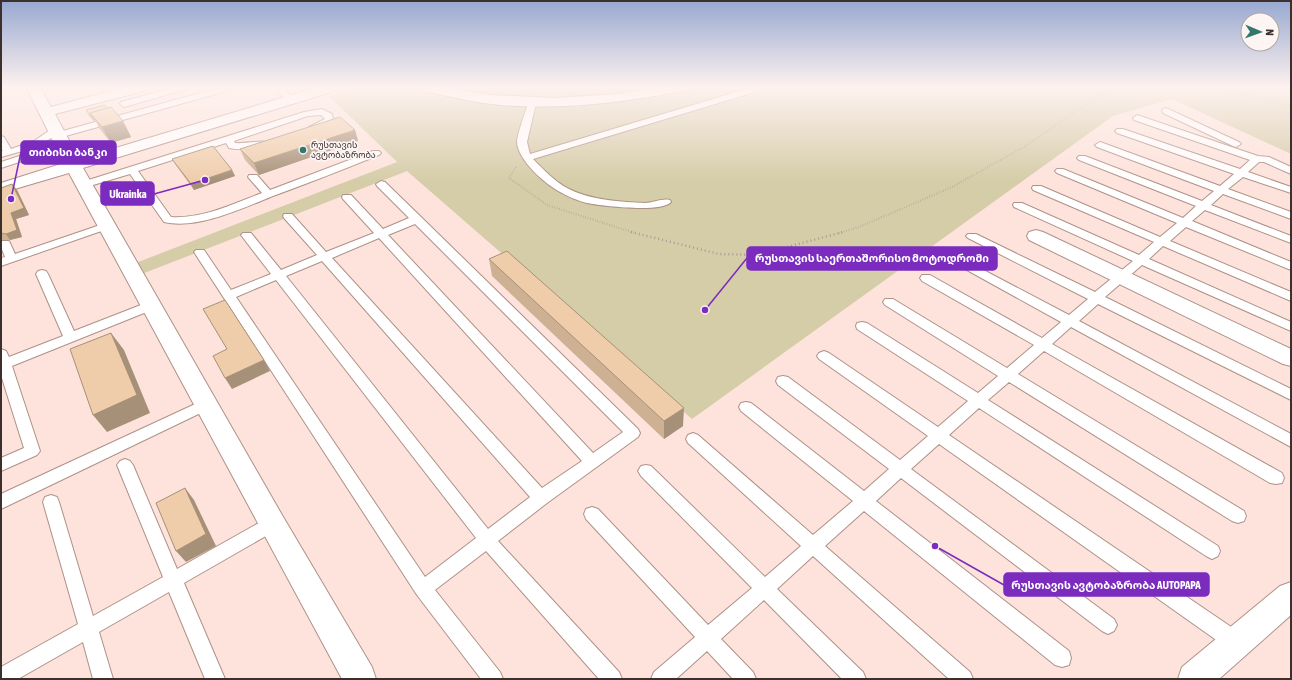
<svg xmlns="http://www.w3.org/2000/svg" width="1292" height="680" font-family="'Asap Condensed','Noto Sans Georgian',sans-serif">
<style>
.green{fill:#d5cca8}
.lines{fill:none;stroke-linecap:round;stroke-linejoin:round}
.lane-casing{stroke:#ae9187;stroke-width:2}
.street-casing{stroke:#ae9187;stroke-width:2}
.path-far1{stroke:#af9a94;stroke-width:2;stroke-dasharray:0.5 2;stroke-linecap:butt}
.path{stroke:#af9a94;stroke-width:2.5;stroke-dasharray:1 3;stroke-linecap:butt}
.lane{fill:#fff;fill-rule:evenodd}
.street{fill:#fff;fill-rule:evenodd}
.wall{fill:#ceb093}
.shaded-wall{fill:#a79078}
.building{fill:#efcdab;stroke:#a79078}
.poi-dot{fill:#33786d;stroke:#fcf5f3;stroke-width:1.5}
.labels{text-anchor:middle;stroke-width:3.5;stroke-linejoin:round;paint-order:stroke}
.far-poi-label{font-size:9px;fill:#3c302c;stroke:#fcf5f3;text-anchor:start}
.leader{fill:none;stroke:#7b2cbf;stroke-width:1.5}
.callout-dot{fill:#7b2cbf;stroke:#fcf5f3;stroke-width:1.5}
.callout{fill:#7b2cbf;stroke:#7b2cbf;stroke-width:1.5}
.callout-label{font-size:11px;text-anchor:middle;font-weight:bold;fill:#fff}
</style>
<rect width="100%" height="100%" fill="#fde3db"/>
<polygon class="green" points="360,87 1291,87 1291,154 1172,99 1113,116 692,419 407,171 134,277 128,266 397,162 329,96"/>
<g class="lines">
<defs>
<g id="lane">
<polygon points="175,87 188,87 187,89 124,107 120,104 121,102"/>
<polygon points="222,87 235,87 234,89 62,137 59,138 55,136 33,148 1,157 1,151 3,151 1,148 1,136 4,137 11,149 34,141 53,128 59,128 61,130 59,132"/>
<polygon points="274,87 283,87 295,100 291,103 288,102"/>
<path d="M753 87H766L765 89 533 159C544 170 555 182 569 189 590 200 622 202 645 203 653 203 662 198 670 200L671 202C662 213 602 206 587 203 579 201 569 197 562 193 546 185 517 160 517 141 518 131 525 114 528 103L532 100 536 103 527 142 530 154Z"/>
<polygon points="1166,108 1239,142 1241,144 1236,147 1233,146 1163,113 1162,111 1163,109"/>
<path d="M322 109 332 114 333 120 314 130 309 127 325 119 321 115 308 116 234 141 235 143C244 144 265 139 270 143L268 145C256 148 242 151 229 148L226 143 138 171 171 217C203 219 233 204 262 193L248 177 249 175H257L270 190 373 151H379L381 153 379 155C344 169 309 183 273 196 243 208 197 230 164 222L130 174 83 188 78 185 79 183 304 112Z"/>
<polygon points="1137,115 1258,156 1269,157 1291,167 1291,174 1264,162 1259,162 1248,172 1291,187 1291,193 1243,177 1228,189 1291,212 1291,219 1223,194 1211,205 1291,236 1291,243 1205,210 1192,221 1291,262 1291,270 1186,227 1170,241 1291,292 1291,301 1163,246 1149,259 1291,322 1291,331 1142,265 1105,297 1291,389 1291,400 1098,304 1079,321 1291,434 1291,447 1071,327 1052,344 1282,473 1284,478 1282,483 1276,484 1270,483 1044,351 1018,374 1244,511 1246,516 1244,521 1238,523 1232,521 1009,382 988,400 1218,546 1220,551 1218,556 1212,559 1206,556 979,408 949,435 1243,635 1245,642 1243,649 1236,651 1229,649 939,444 911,469 1114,619 1117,625 1114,631 1108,634 1102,631 901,478 876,501 1069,651 1071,658 1069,665 1062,667 1055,665 864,511 825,546 970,672 973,679 949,679 813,556 777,589 863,672 866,679 842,679 764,600 721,639 753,672 756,679 733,679 707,651 676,679 651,679 654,672 695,637 586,519 584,514 586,509 592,507 598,509 708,625 752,588 641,476 638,471 641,466 646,465 651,466 765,577 801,546 688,443 686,439 688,435 693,433 698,435 813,535 853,501 741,411 739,407 741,403 746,402 751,403 864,491 889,469 778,385 776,381 778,377 783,376 788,377 900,460 928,436 819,359 817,356 819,353 824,351 829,353 938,427 968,401 857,329 856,326 857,323 862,322 867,323 978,393 998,376 885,305 883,302 885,299 893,299 1007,368 1034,345 922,281 920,278 922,275 930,275 1042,338 1061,322 947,259 945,257 947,255 955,255 1069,315 1088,299 968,238 966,236 968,234 976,234 1095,292 1133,261 1014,207 1013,205 1014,203 1022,203 1139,255 1154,242 1033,190 1032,188 1033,186 1041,186 1160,237 1177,223 1057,173 1055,171 1057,169 1063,169 1183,218 1196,206 1079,160 1077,158 1079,156 1085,156 1202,201 1214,191 1097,147 1095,145 1100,142 1103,143 1220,186 1234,174 1117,133 1115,131 1117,129 1123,129 1240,169 1250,160 1134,120 1133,118"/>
<polygon points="62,138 65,139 67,141 65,143 50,152 1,168 1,162 44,148"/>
<path d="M381 181 385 182 421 217 638 429 640 433 638 437 547 503 498 541 619 672 622 679H599L486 551 435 590 500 672 503 679H481L417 595 194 252 196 250H204L231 290 271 274 241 235 243 233H251L281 270 317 255 284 218 283 216 284 214H292L326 252 374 233 343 199 342 197 343 195H351L383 229 409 218 377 186 376 184ZM415 224 623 432 593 453 388 235ZM379 238 582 461 542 488 332 258ZM322 261 530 497 488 529 286 276ZM276 280 476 538 425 577 236 297Z"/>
<polygon points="106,223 110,224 111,226 110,228 1,266 1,258 5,257 1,247 1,241 9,241 15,254"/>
<polygon points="42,270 46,271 48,274 74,331 146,303 154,303 156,306 154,309 12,366 40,451 37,455 1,471 1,458 24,448 1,375 1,349 6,351 9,357 63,336 36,274 38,271"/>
<polygon points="206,399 211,400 213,404 211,408 1,509 1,494"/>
<polygon points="125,459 130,461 133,465 177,569 266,519 272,517 278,519 280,524 278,529 184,583 225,679 205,679 169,592 99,632 113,679 93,679 83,642 18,679 1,679 1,667 78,624 43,502 45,497 51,495 57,497 59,502 93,616 163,577 117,465 120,461"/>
</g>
<g id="street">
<polygon points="26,87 40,87 51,107 126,87 150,87 148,90 55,114 79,159 318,87 340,87 338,90 83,168 282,515 372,667 376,679 342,679 69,173 1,193 1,183 64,163"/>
<path d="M418 87H444L490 95 554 98 618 94 660 87H690L688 90 683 91C619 103 556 111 491 104 469 101 447 96 425 91L420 90Z"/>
<polygon points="1036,230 1043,232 1291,349 1291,366 1283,364 1029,240 1027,236 1029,232"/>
<polygon points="1291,582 1291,615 1219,679 1178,679 1182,667 1280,586"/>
</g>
</defs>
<use href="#lane" class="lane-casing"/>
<use href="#street" class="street-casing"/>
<g class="path-far1">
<polyline points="1214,87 1291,107"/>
<polyline points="516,167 509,178 547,205 635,233"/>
<polyline points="839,233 859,227 952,187 1024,147 1097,97 1118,87"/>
</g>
<polyline class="path" points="631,232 719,254 757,255 843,232"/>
<use href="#lane" class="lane"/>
<use href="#street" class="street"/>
</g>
<g class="wall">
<polygon points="108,108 123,121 131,137 111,143 99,128 95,120 94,121 89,116 86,110"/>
<polygon points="355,130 358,141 259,175 245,160 240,149"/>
<polygon points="172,159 232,170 235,176 194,190 175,164"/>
<polygon points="1,188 17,190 29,215 16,219 22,237 10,240 1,240"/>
<polygon points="489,259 683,426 664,439 492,276"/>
</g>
<g class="shaded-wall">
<polygon points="90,115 92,115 95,120 94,121"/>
<polygon points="123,121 131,137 111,143 102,127"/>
<polygon points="355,130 358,141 259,175 254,163"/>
<polygon points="232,170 235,176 194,190 191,184"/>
<polygon points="12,184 17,190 29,215 16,219 22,237 10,240 6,234 11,213"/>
<polygon points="111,333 124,350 150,413 107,432 93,415"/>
<polygon points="264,360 270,371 232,389 225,378"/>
<polygon points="684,408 683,426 664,439 664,421"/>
<polygon points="185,488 194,500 216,546 186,562 176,551"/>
</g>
<g class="building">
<polygon points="105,105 108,108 90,113 92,115 90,115 86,110"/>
<polygon points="111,107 123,121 102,127 90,113"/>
<polygon points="340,117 355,130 254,163 240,149"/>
<polygon points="213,146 232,170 191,184 172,159"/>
<polygon points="12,184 24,208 11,213 17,230 6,234 1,233 1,188"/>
<polygon points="507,251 684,408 664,421 489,259"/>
<polygon points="225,300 264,360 225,378 213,356 227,349 203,309"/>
<polygon points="111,333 137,395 93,415 70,349"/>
<polygon points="185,488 206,534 176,551 156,503"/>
</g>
<linearGradient id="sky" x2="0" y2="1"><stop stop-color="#97a8d1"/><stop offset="0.48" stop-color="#fef2ef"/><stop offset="1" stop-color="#fef2ef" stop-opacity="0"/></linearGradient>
<rect width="1292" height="182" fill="url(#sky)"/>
<circle class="poi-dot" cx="303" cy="150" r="4"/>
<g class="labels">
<g class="far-poi-label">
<text x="311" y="148">რუსთავის<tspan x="311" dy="10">ავტობაზრობა</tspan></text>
</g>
</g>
<path class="leader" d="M11 199L21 152M205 180L154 194M705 310L747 258M935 546L1004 585"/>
<g class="callout-dot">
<circle cx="11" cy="199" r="4"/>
<circle cx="205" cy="180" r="4"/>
<circle cx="705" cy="310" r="4"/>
<circle cx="935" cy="546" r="4"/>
</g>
<g class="callout">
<rect x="21" y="141" width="95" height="23" rx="4"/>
<rect x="101" y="182" width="53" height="23" rx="4"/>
<rect x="747" y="247" width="250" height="23" rx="4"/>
<rect x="1004" y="573" width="205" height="23" rx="4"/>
</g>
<g class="callout-label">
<text x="68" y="156">თიბისი ბანკი</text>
<text x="128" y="198">Ukrainka</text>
<text x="872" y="262">რუსთავის საერთაშორისო მოტოდრომი</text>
<text x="1106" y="589">რუსთავის ავტობაზრობა AUTOPAPA</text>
</g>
<rect width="1292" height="680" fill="none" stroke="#3c302c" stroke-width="4"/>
<g transform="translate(1260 32) rotate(92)"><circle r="19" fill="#fcf5f3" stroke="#afa6a3"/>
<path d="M0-3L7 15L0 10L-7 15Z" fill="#33786d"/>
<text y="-6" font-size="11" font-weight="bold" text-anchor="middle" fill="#3c302c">N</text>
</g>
</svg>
